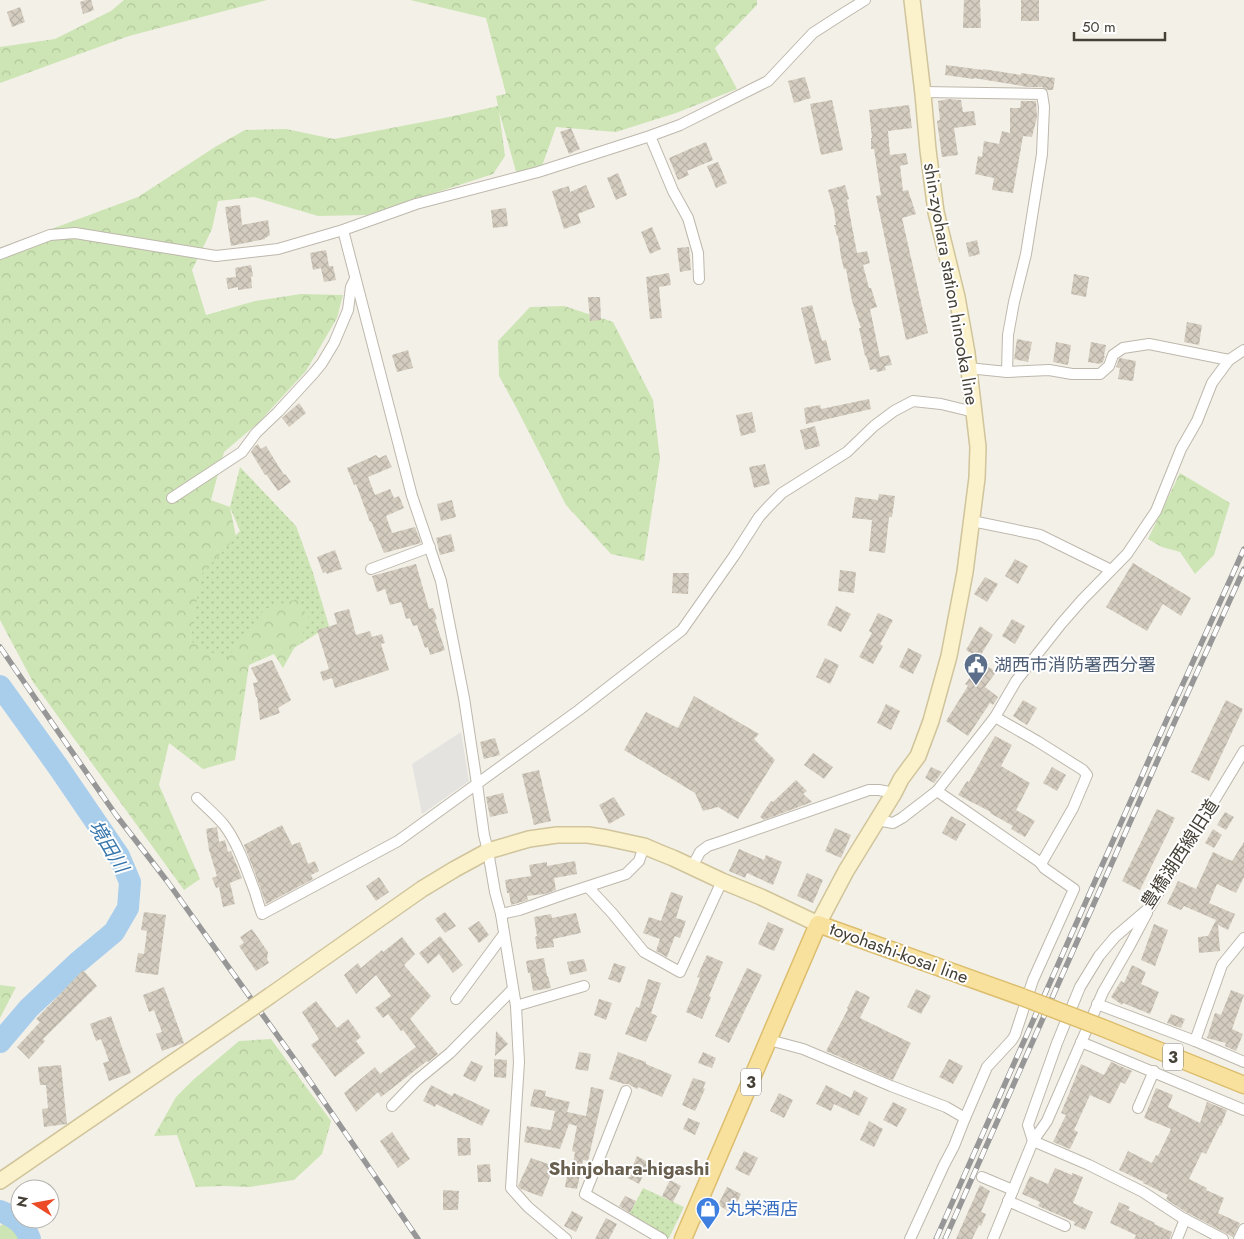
<svg xmlns="http://www.w3.org/2000/svg" width="1244" height="1239" font-family="Jost,'Noto Sans JP',sans-serif">
<style>
.green{fill:url(#green-dots)}
.forest{fill:url(#forest-crowns)}
.parking{fill:#e5e3e0}
.lines{fill:none;stroke-linecap:round;stroke-linejoin:round}
.river{stroke:#a9ceec;stroke-width:22}
.building{fill:url(#building-cross-hatch)}
.street-casing{stroke:#beb8ac;stroke-width:12}
.secondary-casing{stroke:#d0c49b;stroke-width:18}
.primary-casing{stroke:#dcbe6e;stroke-width:19}
.street{stroke:#fff;stroke-width:10}
.secondary{stroke:#fbf1cb;stroke-width:15}
.primary{stroke:#f8e19d;stroke-width:16}
.rail-casing{stroke:#979797;stroke-width:5.5}
.rail{stroke:#fff;stroke-width:4;stroke-dasharray:11;stroke-linecap:butt}
.secondary-bridge-casing{stroke:#d0c49b;stroke-width:18;stroke-linecap:butt}
.primary-bridge-casing{stroke:#dcbe6e;stroke-width:19;stroke-linecap:butt}
.secondary-bridge{stroke:#fbf1cb;stroke-width:15}
.primary-bridge{stroke:#f8e19d;stroke-width:16}
.labels{text-anchor:middle;stroke-width:4;stroke-linejoin:round;paint-order:stroke}
.shield{fill:#fff;stroke:#7e7a73;stroke-width:1}
.shield-label{font-size:16px;font-weight:bold;fill:#464137}
.street-label{font-size:18px;fill:#464137;stroke:#fff}
.service-label{font-size:18px;fill:#4e5e75;stroke:#fff;text-anchor:start}
.shop-label{font-size:18px;fill:#366cbe;stroke:#fff;text-anchor:start}
.water-label{font-size:19px;font-style:italic;fill:#3776ab;stroke:#fff}
.neighbourhood-label{font-size:19px;font-weight:bold;fill:#685f4f;stroke:#fff}
</style>
<defs>
<pattern id="green-dots" width="8" height="8" patternUnits="userSpaceOnUse" patternTransform="scale(1.25)"><rect width="8" height="8" fill="#cde5b4"/><path d="M2 2h.1M6 6h.1" fill="none" stroke="#b1c69b" stroke-width="1.8" stroke-linecap="round"/></pattern>
<pattern id="forest-crowns" width="20" height="18" patternUnits="userSpaceOnUse" patternTransform="scale(1.25)"><rect width="20" height="18" fill="#cde5b4"/><path d="M2 6a3 3 0 1 1 6 0M12 15a3 3 0 1 1 6 0" fill="none" stroke="#b1c69b"/></pattern>
<pattern id="building-cross-hatch" width="8" height="8" patternUnits="userSpaceOnUse" patternTransform="scale(1.25)"><rect width="8" height="8" fill="#d4ccbf"/><path d="M0 0l8 8M0 8l8-8" fill="none" stroke="#b7b0a5"/></pattern>
</defs>
<rect width="100%" height="100%" fill="#f3f0e8"/>
<g class="green">
<polygon points="240,467 296,526 313,573 329,626 294,648 308,617 224,664 190,641 200,571 240,531 230,507"/>
<polygon points="643,1188 684,1207 669,1238 628,1217"/>
</g>
<g class="forest">
<polygon points="124,0 267,0 129,36 0,83 0,47 55,39 111,11"/>
<polygon points="410,0 757,0 757,5 715,48 737,89 676,113 616,132 556,127 542,166 517,175 499,111 505,156 493,174 367,215 318,216 254,197 218,201 212,229 192,270 206,315 255,301 301,294 343,295 337,318 306,371 258,423 224,452 211,500 230,507 236,537 201,575 190,641 226,660 265,609 297,599 310,620 283,668 274,654 249,665 235,760 203,769 169,743 159,785 200,879 184,890 33,682 0,620 0,248 138,197 215,147 245,130 286,129 334,139 449,117 498,106 496,96 506,94 486,18"/>
<polygon points="564,306 613,322 653,400 660,459 644,561 611,554 566,505 516,407 499,376 498,341 530,307"/>
<polygon points="1180,473 1230,503 1214,555 1195,574 1180,552 1162,547 1148,539"/>
<polygon points="0,985 16,987 0,1018"/>
<polygon points="271,1039 331,1121 322,1154 294,1180 250,1187 223,1186 196,1187 177,1135 154,1136 176,1097 193,1080 239,1041"/>
<polygon points="20,1213 20,1219 26,1219 37,1231 39,1239 0,1239 0,1226"/>
</g>
<polygon class="parking" points="461,732 469,781 422,814 412,764"/>
<g class="lines">
<g class="river">
<polyline points="0,686 59,768 119,856 130,882 128,908 114,932 77,963 29,1008 0,1042"/>
<path d="M0 1211C15 1217 24 1223 30 1239"/>
</g>
</g>
<g class="building">
<polygon points="86,0 91,0 94,10 83,14 80,2"/>
<polygon points="964,0 980,0 981,28 963,28"/>
<rect x="1021" y="0" width="18" height="21"/>
<polygon points="20,7 25,22 12,27 7,12"/>
<polygon points="946,65 983,70 983,69 1021,75 1021,73 1055,78 1053,90 1047,90 1042,87 1028,87 974,78 974,79 945,75"/>
<polygon points="805,77 811,98 794,103 788,81"/>
<polygon points="949,99 961,100 963,112 974,111 976,125 954,128 958,155 942,157 937,121 940,120 938,101"/>
<polygon points="832,100 843,150 821,155 810,104"/>
<polygon points="1021,101 1036,101 1037,117 1032,137 1023,136 1013,193 992,190 994,178 975,174 978,156 982,157 984,141 999,144 1002,131 1010,133 1010,108 1020,108"/>
<polygon points="909,105 912,128 888,131 890,155 906,153 908,164 900,166 903,191 908,190 916,214 902,218 928,333 906,340 876,196 881,195 874,149 871,149 871,138 872,138 869,110"/>
<polygon points="571,128 580,149 569,154 560,132"/>
<polygon points="706,142 713,160 687,171 689,175 678,180 669,158"/>
<polygon points="718,162 727,183 716,188 707,166"/>
<polygon points="618,173 627,195 616,200 607,178"/>
<polygon points="586,185 595,207 578,214 581,223 564,229 552,191 569,186 570,192"/>
<polygon points="845,185 849,199 847,200 857,253 867,251 870,263 863,265 869,288 871,288 877,307 870,309 880,357 889,355 892,365 885,366 886,370 877,372 876,369 870,370 866,355 865,356 859,328 861,328 852,301 846,269 844,269 841,257 838,236 837,236 834,225 836,225 834,210 828,190"/>
<polygon points="240,205 242,225 268,220 270,235 265,238 265,239 231,246 225,207"/>
<polygon points="506,208 508,226 493,228 491,210"/>
<polygon points="652,227 661,249 650,254 641,232"/>
<polygon points="977,240 980,254 969,257 966,243"/>
<polygon points="689,247 691,270 680,272 677,248"/>
<polygon points="326,250 329,266 333,266 336,280 324,282 321,268 313,270 310,253"/>
<polygon points="251,265 253,276 251,277 252,288 238,290 238,287 228,289 226,278 236,277 235,268"/>
<polygon points="669,273 671,285 659,287 662,318 650,319 646,277"/>
<polygon points="1074,274 1089,277 1086,297 1071,294"/>
<polygon points="588,297 600,297 601,320 590,321"/>
<polygon points="812,305 822,341 826,340 831,360 815,364 801,308"/>
<polygon points="1187,322 1202,325 1199,345 1184,342"/>
<polygon points="1017,339 1032,342 1028,362 1014,359"/>
<polygon points="1056,342 1071,345 1068,365 1053,362"/>
<polygon points="1091,342 1106,345 1104,356 1105,356 1103,362 1100,364 1088,362"/>
<polygon points="408,350 413,368 397,372 392,355"/>
<polygon points="1120,358 1136,361 1133,381 1118,379 1120,368 1116,367 1119,359"/>
<polygon points="869,399 871,409 806,424 804,408 820,405 821,409"/>
<polygon points="299,403 306,413 289,427 282,418"/>
<polygon points="752,412 756,432 741,436 736,415"/>
<polygon points="815,426 820,446 805,450 800,430"/>
<polygon points="258,444 261,449 266,446 284,475 285,474 291,482 278,491 266,474 265,475 251,452 254,447"/>
<polygon points="376,455 379,458 386,455 392,467 368,477 375,495 390,489 394,498 399,496 404,508 386,516 392,533 415,527 421,543 384,553 371,521 370,522 356,484 354,485 347,468"/>
<polygon points="765,464 770,484 754,488 749,467"/>
<polygon points="879,494 895,496 892,517 889,517 885,553 869,551 872,520 852,518 855,497 878,500"/>
<polygon points="452,500 456,517 441,521 437,504"/>
<polygon points="451,534 455,551 440,555 436,538"/>
<polygon points="335,550 342,569 327,574 326,572 323,573 317,557"/>
<polygon points="1015,559 1028,566 1018,584 1005,576"/>
<polygon points="1133,563 1191,598 1181,616 1163,604 1147,631 1106,607"/>
<polygon points="416,564 429,609 433,608 437,619 435,620 445,650 430,655 428,647 425,648 417,625 413,626 410,618 406,619 401,602 390,605 385,589 377,592 372,576"/>
<polygon points="840,570 856,572 854,593 838,591"/>
<polygon points="673,573 689,573 688,594 672,593"/>
<polygon points="985,577 998,584 987,602 974,594"/>
<polygon points="836,606 851,614 841,632 827,625"/>
<polygon points="349,609 356,635 370,631 372,637 382,634 385,643 381,644 389,670 335,688 332,678 323,681 320,672 329,669 317,630 337,624 334,613"/>
<polygon points="878,613 893,620 880,644 883,646 873,664 859,657 872,633 869,631"/>
<polygon points="1012,619 1025,626 1015,644 1002,636"/>
<polygon points="980,626 993,635 979,658 966,650"/>
<polygon points="908,648 922,655 913,674 899,667"/>
<polygon points="825,658 839,665 830,684 816,677"/>
<polygon points="272,660 291,700 278,708 280,713 260,720 257,697 256,697 253,683 258,682 251,668"/>
<polygon points="982,662 996,672 985,687 998,697 993,705 990,703 968,736 946,721 968,686 965,684"/>
<polygon points="694,696 759,734 754,739 775,760 738,819 718,807 703,811 695,793 624,750 646,712 678,728"/>
<polygon points="1023,700 1037,708 1027,725 1013,716"/>
<polygon points="1226,700 1243,709 1209,781 1191,772"/>
<polygon points="886,704 900,711 891,730 877,723"/>
<polygon points="995,736 1012,745 1001,766 1030,783 1016,810 1035,821 1025,837 1011,829 1013,826 990,813 991,812 958,795 967,781 969,782"/>
<polygon points="495,738 500,755 484,759 480,742"/>
<polygon points="813,753 833,767 824,779 804,765"/>
<polygon points="931,767 942,772 934,783 925,778"/>
<polygon points="1052,767 1066,775 1057,791 1043,783"/>
<polygon points="539,770 551,821 534,825 522,774"/>
<polygon points="796,780 807,791 803,794 812,802 764,820 760,817 771,801 773,802"/>
<polygon points="503,793 508,813 490,817 486,797"/>
<polygon points="614,797 625,815 609,824 599,805"/>
<polygon points="1157,809 1175,818 1140,890 1122,881"/>
<polygon points="1225,812 1234,817 1226,830 1217,825"/>
<polygon points="951,816 966,824 956,841 942,833"/>
<polygon points="282,825 292,845 300,842 308,864 315,861 319,871 311,875 313,879 266,904 255,873 244,845"/>
<polygon points="217,827 219,842 225,840 228,852 231,851 242,878 230,883 235,904 223,907 219,887 216,888 212,878 217,876 209,850 206,829"/>
<polygon points="835,828 851,835 841,858 825,851"/>
<polygon points="1213,829 1222,835 1214,848 1205,843"/>
<polygon points="1244,842 1244,877 1236,893 1217,884 1209,903 1235,914 1228,930 1218,925 1220,951 1199,953 1198,937 1208,936 1216,920 1184,906 1181,910 1167,904 1178,881 1196,889 1213,852 1232,861"/>
<polygon points="739,849 764,860 766,855 782,862 773,885 747,873 745,878 729,871"/>
<polygon points="575,861 577,874 554,878 556,890 545,894 527,896 528,900 511,905 509,893 507,893 505,880 531,876 529,865 547,862 547,866"/>
<polygon points="807,873 823,880 813,903 797,896"/>
<polygon points="379,877 389,892 376,901 366,886"/>
<polygon points="671,892 683,896 676,918 686,921 680,938 675,936 667,957 656,951 660,939 643,933 649,917 661,921"/>
<polygon points="144,912 166,915 158,975 135,972 138,953 144,954 147,931 141,930"/>
<polygon points="445,912 456,926 445,933 435,919"/>
<polygon points="576,913 581,933 553,939 554,947 537,949 535,937 537,936 534,917 551,914 552,918"/>
<polygon points="479,921 489,935 479,943 468,928"/>
<polygon points="768,922 784,929 774,951 758,944"/>
<polygon points="1154,924 1168,930 1155,966 1141,960"/>
<polygon points="252,929 268,952 267,959 269,963 256,971 239,946 244,943 240,937"/>
<polygon points="440,936 463,965 453,973 439,954 428,964 419,953"/>
<polygon points="402,937 415,954 404,965 431,996 410,1019 438,1054 428,1062 427,1061 381,1097 378,1092 356,1112 344,1093 375,1067 380,1074 416,1047 403,1030 401,1031 388,1014 383,1018 375,1008 391,996 376,975 356,994 344,975 358,963 361,968 382,950 383,952"/>
<polygon points="707,955 723,962 709,996 711,997 702,1019 686,1012 700,978 697,977"/>
<polygon points="544,958 547,976 548,976 551,988 533,991 530,973 528,973 526,961"/>
<polygon points="584,959 587,971 570,975 567,962"/>
<polygon points="614,963 626,967 620,983 608,979"/>
<polygon points="1132,965 1146,972 1141,984 1159,992 1150,1014 1123,1003 1122,1005 1111,997 1121,981 1124,983"/>
<polygon points="747,968 762,975 729,1043 715,1036"/>
<polygon points="83,970 97,986 43,1039 45,1041 29,1059 17,1047 40,1022 36,1019"/>
<polygon points="648,979 661,983 651,1013 657,1016 646,1042 625,1034 636,1007 639,1008"/>
<polygon points="164,987 184,1043 162,1051 156,1034 162,1032 154,1010 149,1012 143,995"/>
<polygon points="916,989 931,996 921,1014 907,1007"/>
<polygon points="856,990 870,997 860,1018 911,1043 893,1080 826,1051 848,1009 847,1008"/>
<polygon points="1231,990 1244,995 1232,1029 1243,1034 1236,1051 1225,1046 1226,1043 1207,1038 1215,1013 1221,1015"/>
<polygon points="599,999 612,1003 606,1020 594,1015"/>
<polygon points="316,1001 337,1028 348,1019 361,1037 356,1041 365,1053 335,1077 311,1045 319,1039 302,1012"/>
<polygon points="1171,1014 1185,1019 1181,1028 1167,1023"/>
<polygon points="111,1016 131,1073 109,1081 103,1063 109,1061 101,1039 96,1041 90,1024"/>
<polygon points="496,1031 508,1044 495,1056"/>
<polygon points="579,1052 591,1054 588,1071 575,1069"/>
<polygon points="618,1052 646,1062 646,1064 672,1075 662,1097 638,1087 637,1089 628,1084 624,1084 609,1079"/>
<polygon points="703,1052 716,1058 712,1068 698,1063"/>
<polygon points="494,1059 507,1060 506,1078 494,1077"/>
<polygon points="949,1059 963,1066 953,1084 939,1077"/>
<polygon points="471,1061 483,1066 475,1082 463,1076"/>
<polygon points="1111,1062 1132,1071 1125,1084 1121,1082 1110,1104 1090,1095 1074,1130 1078,1132 1070,1149 1053,1142 1066,1115 1061,1113 1081,1064 1104,1075"/>
<polygon points="61,1065 67,1124 44,1127 42,1109 48,1108 46,1085 40,1085 38,1067"/>
<polygon points="693,1078 706,1082 703,1088 705,1089 695,1111 682,1105"/>
<polygon points="431,1085 452,1096 454,1093 490,1110 482,1126 436,1104 435,1107 423,1101"/>
<polygon points="826,1085 851,1098 854,1090 868,1098 859,1116 834,1104 831,1111 816,1104"/>
<polygon points="591,1087 604,1090 588,1161 583,1160 577,1189 565,1187 568,1170 572,1170 575,1152 572,1151 577,1126 569,1124 560,1149 524,1142 527,1126 550,1130 551,1129 555,1111 530,1106 534,1089 546,1091 545,1096 570,1102 567,1112 586,1116"/>
<polygon points="1156,1088 1173,1095 1168,1107 1200,1123 1207,1102 1227,1110 1221,1126 1220,1125 1206,1154 1202,1152 1189,1179 1207,1188 1206,1190 1224,1198 1218,1213 1240,1223 1233,1237 1184,1211 1166,1199 1168,1195 1143,1183 1144,1182 1119,1170 1128,1151 1152,1163 1156,1155 1158,1156 1171,1129 1144,1118"/>
<polygon points="779,1093 793,1100 784,1118 770,1111"/>
<polygon points="893,1102 907,1109 897,1127 883,1120"/>
<polygon points="688,1118 700,1123 695,1135 683,1129"/>
<polygon points="869,1121 883,1129 874,1147 860,1140"/>
<polygon points="392,1132 410,1159 398,1168 380,1141"/>
<polygon points="457,1138 470,1138 471,1155 458,1156"/>
<polygon points="744,1151 758,1158 749,1176 735,1169"/>
<polygon points="637,1156 649,1163 639,1184 628,1178"/>
<polygon points="531,1158 554,1166 542,1197 521,1189 518,1186"/>
<polygon points="490,1164 491,1182 478,1182 477,1165"/>
<polygon points="1055,1168 1072,1175 1072,1173 1083,1177 1073,1203 1093,1212 1085,1230 1074,1225 1075,1222 1038,1206 1040,1202 1022,1194 1030,1176 1048,1184"/>
<polygon points="670,1180 681,1186 673,1202 662,1196"/>
<polygon points="980,1185 990,1191 981,1212 986,1214 981,1226 979,1225 972,1239 956,1239"/>
<polygon points="727,1187 741,1194 732,1213 718,1205"/>
<polygon points="443,1190 459,1191 458,1210 443,1210"/>
<polygon points="625,1196 636,1201 630,1213 619,1206"/>
<polygon points="1119,1202 1130,1207 1128,1210 1155,1223 1154,1224 1172,1232 1170,1239 1134,1239 1136,1235 1110,1223"/>
<polygon points="572,1211 583,1217 576,1232 564,1226"/>
<polygon points="606,1218 617,1224 609,1239 595,1239"/>
</g>
<g class="lines">
<defs>
<g id="street">
<polyline points="923,92 1042,94 1044,107 1042,154 1026,254 1014,302 1008,335 1007,372"/>
<polyline points="650,136 673,191 688,218 698,253 699,279"/>
<polyline points="343,230 412,496 441,581 464,698 477,784 484,835 488,851 495,892 501,914 516,1006 519,1062 511,1188 528,1207 566,1239"/>
<polyline points="0,254 50,235 75,233 216,256 278,249 343,230 416,204 538,172 650,136 680,125 768,81 813,33 844,13 865,0"/>
<polyline points="968,368 1007,372 1049,370 1072,374 1100,374 1109,366 1113,355 1123,348 1149,344 1229,360"/>
<polyline points="172,498 242,452 256,433 278,412 313,374 322,363 334,343 348,310 351,287 355,279"/>
<polyline points="972,521 1040,535 1111,570"/>
<polyline points="371,569 430,547"/>
<polyline points="995,717 1037,741 1083,770 1087,775 1073,808 1041,864"/>
<polyline points="937,791 1041,863 1044,868 1074,889 1033,980 1015,1035 1012,1040 987,1067 965,1118"/>
<path d="M197 798C206 807 216 815 224 825 238 843 247 871 255 892 257 899 259 906 262 914L398 841 579 710 682 630 734 556 759 517 769 506 782 493 847 452 874 426 894 411 913 401 941 404 974 412"/>
<polyline points="877,820 893,823 902,818 937,791 995,717 1016,681 1061,624 1082,600 1127,554 1156,511 1181,449 1197,421 1212,383 1229,360 1244,350"/>
<polyline points="692,867 700,852 708,846 723,841 869,790 879,790 894,793"/>
<polyline points="588,887 613,914 644,952 680,972 722,881"/>
<polyline points="501,914 519,910 565,894 626,874 639,861 644,846"/>
<polyline points="456,999 504,934"/>
<polyline points="1097,1004 1195,1041 1244,1062"/>
<polyline points="516,1006 584,986"/>
<polyline points="769,1040 803,1049 891,1086 946,1107 965,1118 954,1146 944,1165 910,1239"/>
<polyline points="1195,1041 1222,965 1244,938"/>
<polyline points="1081,1042 1244,1110"/>
<polyline points="626,1091 585,1194 662,1239"/>
<polyline points="392,1106 416,1081 450,1053 513,989"/>
<polyline points="1138,1108 1154,1071"/>
<polyline points="1033,1141 1028,1125 1057,1043 1080,987 1099,956 1115,937 1150,907 1244,751"/>
<polyline points="1033,1141 1089,1165 1143,1192 1181,1217 1223,1239"/>
<polyline points="982,1177 1013,1190"/>
<polyline points="1008,1201 1065,1226"/>
<polyline points="993,1239 1033,1141 1047,1121 1103,992 1130,945 1147,913"/>
<polyline points="1177,1239 1185,1219"/>
<polyline points="1239,1239 1244,1229"/>
</g>
<g id="secondary">
<polyline points="271,995 422,889 455,869 488,851 529,839 557,835 588,835 607,838 644,846 658,852 673,858 722,881 761,897 818,924 846,871 894,793 901,779 918,756 931,721 949,656 965,572 977,478 978,447 967,353 957,297 936,212 928,150 923,94 912,0"/>
<polyline points="0,1181 245,1013"/>
</g>
<g id="primary">
<polyline points="1103,1028 1244,1085"/>
<polyline points="683,1239 818,924 1022,997"/>
</g>
</defs>
<use href="#street" class="street-casing"/>
<use href="#secondary" class="secondary-casing"/>
<use href="#primary" class="primary-casing"/>
<use href="#street" class="street"/>
<use href="#secondary" class="secondary"/>
<use href="#primary" class="primary"/>
<defs>
<g id="rail">
<polyline points="0,647 68,746 116,815 167,881 305,1074 418,1239"/>
<polyline points="936,1239 1168,717 1244,549"/>
<polyline points="945,1239 1175,721 1244,569"/>
</g>
</defs>
<use href="#rail" class="rail-casing"/>
<use href="#rail" class="rail"/>
<defs>
<polyline id="secondary-bridge" points="245,1013 271,995"/>
<polyline id="primary-bridge" points="1022,997 1103,1028"/>
</defs>
<use href="#secondary-bridge" class="secondary-bridge-casing"/>
<use href="#primary-bridge" class="primary-bridge-casing"/>
<use href="#secondary-bridge" class="secondary-bridge"/>
<use href="#primary-bridge" class="primary-bridge"/>
</g>
<defs>
<symbol id="civic-pin" viewBox="-11 -11 22 30"><path d="M0 17L-7.5 6A9.5 9.5 0 1 1 7.5 6Z" fill="#5c6f8a" stroke="#fff"/><path d="M-.6-6.5H3V-4.5H.6V-3L4-1V1h2V6H-6V1h2V-1L-.6-3ZM-1.2 2.5V6h2.4V2.5Z" fill="#fff"/></symbol>
<symbol id="shop-pin" viewBox="-11 -11 22 30"><path d="M0 17L-7.5 6A9.5 9.5 0 1 1 7.5 6Z" fill="#3f7fe0" stroke="#fff"/><path d="M-5-2.5h2.3a2.7 3.5 0 0 1 5.4 0H5L5.5 6h-11ZM-1.5-2.5h3a1.5 2.3 0 0 0-3 0Z" fill="#fff"/></symbol>
</defs>
<g fill-rule="evenodd">
<use href="#civic-pin" x="962" y="651" width="28" height="38"/>
<use href="#shop-pin" x="694" y="1195" width="28" height="38"/>
</g>
<g class="labels">
<g class="shield">
<rect x="1163" y="1043.5" width="20" height="27" rx="4"/>
<rect x="741" y="1068.5" width="20" height="27" rx="4"/>
</g>
<g class="shield-label">
<text x="1173" y="1063">3</text>
<text x="751" y="1088">3</text>
</g>
<g class="street-label">
<text transform="translate(951 284) rotate(80)" y="6">shin-zyohara station hinooka line</text>
<text transform="translate(1180 854) rotate(-57)" y="6">豊橋湖西線旧道</text>
<text transform="translate(899 953) rotate(20)" y="6">toyohashi-kosai line</text>
</g>
<g class="service-label">
<text x="994" y="671">湖西市消防署西分署</text>
</g>
<g class="shop-label">
<text x="726" y="1215">丸栄酒店</text>
</g>
<g class="water-label">
<text transform="translate(109 846) rotate(59)" y="7">境田川</text>
</g>
<g class="neighbourhood-label">
<text x="629" y="1175">Shinjohara-higashi</text>
</g>
</g>
<g transform="translate(35 1204) rotate(281)"><circle r="24" fill="#ffffff" stroke="#b5b3af"/>
<path d="M0-4L9 19L0 12L-9 19Z" fill="#ec4b27"/>
<text y="-8" font-size="14" font-weight="bold" text-anchor="middle" fill="#464137">N</text>
</g>
<path d="M1074 32v8h91v-8" fill="none" stroke="#464137" stroke-width="2.5"/>
<text x="1082" y="32" font-size="15" fill="#464137" stroke="#ffffff" stroke-width="4" paint-order="stroke">50 m</text>
</svg>
